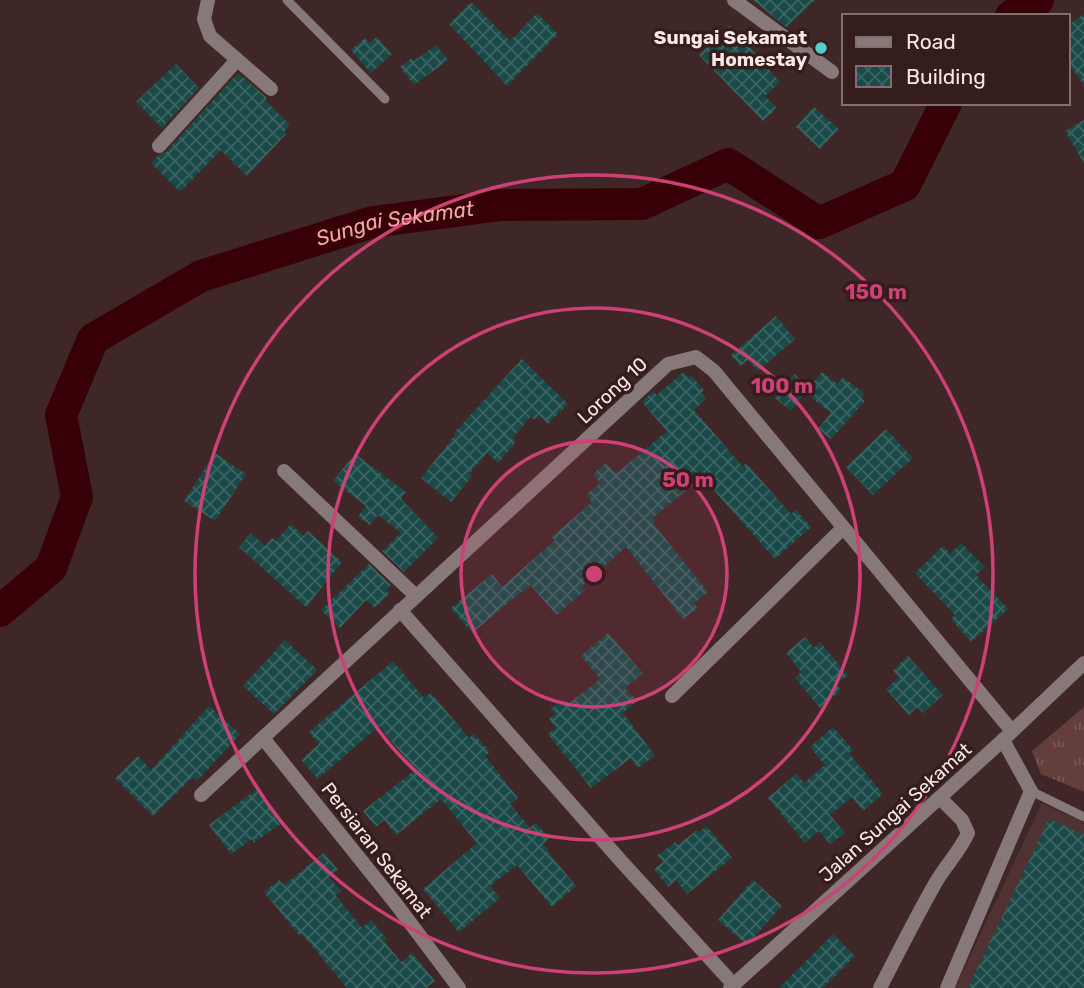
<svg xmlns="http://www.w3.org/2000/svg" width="1084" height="988" font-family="Rubik,sans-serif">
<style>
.built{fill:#513232}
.park{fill:url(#park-tufts)}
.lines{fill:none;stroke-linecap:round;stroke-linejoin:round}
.river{stroke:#370007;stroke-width:32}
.building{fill:url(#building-cross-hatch)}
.lane{stroke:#877979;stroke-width:9}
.street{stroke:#877979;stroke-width:14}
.ring{fill:none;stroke:#cd4177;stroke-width:3.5}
.poi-dot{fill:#54cdc8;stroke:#361d1d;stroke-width:2.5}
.labels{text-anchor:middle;stroke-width:7;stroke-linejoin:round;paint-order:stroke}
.poi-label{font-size:19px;font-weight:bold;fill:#f8e7e6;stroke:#361d1d;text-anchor:end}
.street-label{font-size:19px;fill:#f8e7e6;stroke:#361d1d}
.water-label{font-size:21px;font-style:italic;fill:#f4a6a5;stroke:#361d1d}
.centre{fill:#cd4177;stroke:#361d1d;stroke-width:3.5}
.ring-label{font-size:21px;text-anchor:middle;font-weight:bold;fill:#cd4177;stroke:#361d1d;stroke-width:7;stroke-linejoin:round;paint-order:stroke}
</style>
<defs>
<pattern id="park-tufts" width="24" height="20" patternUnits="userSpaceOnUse" patternTransform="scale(1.75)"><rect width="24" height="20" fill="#643d3d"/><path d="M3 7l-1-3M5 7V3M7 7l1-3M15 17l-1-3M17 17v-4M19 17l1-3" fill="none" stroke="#7b5959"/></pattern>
<pattern id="building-cross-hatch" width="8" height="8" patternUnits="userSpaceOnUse" patternTransform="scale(1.75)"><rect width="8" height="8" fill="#194a47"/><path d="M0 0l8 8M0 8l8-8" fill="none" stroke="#3b6462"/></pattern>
</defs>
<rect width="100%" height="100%" fill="#402727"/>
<polygon class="built" points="1042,803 1084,823 1084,906 1045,988 955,988"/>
<polygon class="park" points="1084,707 1084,792 1041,774 1032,751"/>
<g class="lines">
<g class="river">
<polyline points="1011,16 1038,0"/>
<path id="s1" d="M0 611 51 568 77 497 61 415 93 339 201 276 373 222 501 205 642 204 728 164 819 223 905 185 946 103"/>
</g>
</g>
<g class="building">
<polygon points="753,0 815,0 786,27"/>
<polygon points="471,2 510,41 537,13 558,34 507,86 449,24"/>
<polygon points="1084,14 1084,85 1068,63 1068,25"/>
<polygon points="729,26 770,68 769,70 780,82 765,96 777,108 763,121 699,55"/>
<polygon points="377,37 392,54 371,73 351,50 365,38 369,43"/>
<polygon points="436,45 448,60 414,85 400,67 412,58 414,61"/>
<polygon points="176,64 199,88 162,128 136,102"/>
<polygon points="238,73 267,98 265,100 290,125 284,132 286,134 247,176 221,150 180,192 151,163 159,155 166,152"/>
<polygon points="814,107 839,129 820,149 796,127"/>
<polygon points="1084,120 1084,163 1065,131"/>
<polygon points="776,316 795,339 758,371 748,360 740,366 731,355"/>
<polygon points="522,359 568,404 548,424 539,415 534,420 531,416 512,439 516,442 498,463 487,453 469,474 472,476 451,502 421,478 456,434 454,433"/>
<polygon points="683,372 688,378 691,375 704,390 701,393 706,399 694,410 743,467 746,463 791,514 796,510 811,527 775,559 702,477 653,518 655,520 652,522 708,592 694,603 698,608 683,619 626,547 582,586 585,590 557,615 530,585 472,633 451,608 492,574 502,587 555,540 552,537 592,502 586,495 600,483 593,474 606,463 616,474 667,431 642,402 653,391 657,395"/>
<polygon points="822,372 837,384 843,377 865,394 861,398 865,401 831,439 818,429 831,413 805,393"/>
<polygon points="794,374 810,387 791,411 775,398"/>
<polygon points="886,429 913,458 873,495 846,467"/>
<polygon points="215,453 246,474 215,521 184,501"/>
<polygon points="355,454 406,492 401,499 438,538 404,572 382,551 401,533 378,515 370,525 358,516 366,506 333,481"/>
<polygon points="291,524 304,536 308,531 342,562 306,607 239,547 251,533 265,546 272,538 276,541"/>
<polygon points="961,543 985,567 976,575 1008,609 971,642 951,619 955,615 915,573 943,546 950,554"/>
<polygon points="369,564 391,585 386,590 389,594 375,608 366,600 340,628 321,610"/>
<polygon points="608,633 643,673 625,688 637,701 623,713 655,756 638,768 631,758 591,788 548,734 556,728 549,719 555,714 551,709 563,700 567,705 600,679 581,656"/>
<polygon points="805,637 814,648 820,642 848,675 836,684 841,690 820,708 795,678 801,672 786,653"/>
<polygon points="285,640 317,670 274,714 243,686"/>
<polygon points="908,656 943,695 923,713 917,707 909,715 886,689 899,677 893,670"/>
<polygon points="393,661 424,698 431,693 469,738 474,734 490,752 485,756 518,798 510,804 530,828 536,823 549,838 543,844 548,850 547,851 576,886 552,907 517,865 490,886 500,898 459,932 423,889 477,843 441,799 396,835 384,820 376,827 363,811 415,770 379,726 318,779 301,760 319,744 309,732"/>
<polygon points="209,706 240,734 197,781 193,777 153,816 115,778 138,756 151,770"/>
<polygon points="833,727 853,750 849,753 883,794 863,811 852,797 830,815 845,833 830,844 819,831 805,843 768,798 796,774 804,783 825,765 810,747"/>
<polygon points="257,789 283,822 254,843 252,839 231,854 209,825"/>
<polygon points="1049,819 1084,835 1084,988 968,988"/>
<polygon points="707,826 732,858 687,894 676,880 668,887 654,869 663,862 657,856 675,842 678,845 697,830 699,832"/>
<polygon points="324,853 338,870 329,877 341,891 335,895 362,928 371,920 387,939 384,941 401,962 412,953 435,981 426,988 347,988 302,934 300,936 264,892 279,880 284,885"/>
<polygon points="753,880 782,906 747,945 718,920"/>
<polygon points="833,934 855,956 823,988 779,988"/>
</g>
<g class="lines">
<g class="lane">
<polyline points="287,0 385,99"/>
<polyline points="1031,791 1084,817"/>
</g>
<g class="street">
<polyline points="208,0 204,19 210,36 271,89"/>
<polyline points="734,0 832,72"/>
<polyline points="159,146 237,60"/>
<polyline points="284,471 416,596"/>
<polyline points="400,610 621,861 734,985"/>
<polyline points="672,696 843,528"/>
<polyline points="263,738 396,904 459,988"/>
<polyline points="201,795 668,364 696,357 714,371 1011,730"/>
<polyline points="730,988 1003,740 1084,663"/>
<path d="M880 988C898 953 916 917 936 882 946 865 960 851 968 833L962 820 940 798"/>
<polyline points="947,988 1031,791 1003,740"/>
</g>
</g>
<circle cx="594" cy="574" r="133" fill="#cd4177" fill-opacity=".12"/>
<g class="ring">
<circle cx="594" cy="574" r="133"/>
<circle cx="594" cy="574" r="266"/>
<circle cx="594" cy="574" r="399"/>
</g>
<circle class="poi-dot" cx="821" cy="48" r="7"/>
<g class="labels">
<g class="poi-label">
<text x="807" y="44">Sungai Sekamat<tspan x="807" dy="22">Homestay</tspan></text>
</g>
<g class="street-label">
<text transform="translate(612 390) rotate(-43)" y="7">Lorong 10</text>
<text transform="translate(895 812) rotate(-42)" y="7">Jalan Sungai Sekamat</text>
<text transform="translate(377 850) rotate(52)" y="7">Persiaran Sekamat</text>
</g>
<g class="water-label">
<text dy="7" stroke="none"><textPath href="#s1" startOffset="635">Sungai Sekamat</textPath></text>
</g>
</g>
<circle cx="594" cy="574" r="10" class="centre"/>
<g class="ring-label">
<text x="876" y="299">150 m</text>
<text x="782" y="393">100 m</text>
<text x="688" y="487">50 m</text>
</g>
<rect x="842" y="14" width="228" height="91" fill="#361d1d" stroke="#846e6d" stroke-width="2"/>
<rect x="856" y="37" width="35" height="10" fill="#877979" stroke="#846e6d" stroke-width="2"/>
<text x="906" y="49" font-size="21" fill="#f8e7e6">Road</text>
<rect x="856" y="66" width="35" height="21" fill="url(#building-cross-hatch)" stroke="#846e6d" stroke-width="2"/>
<text x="906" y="84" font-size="21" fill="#f8e7e6">Building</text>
</svg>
